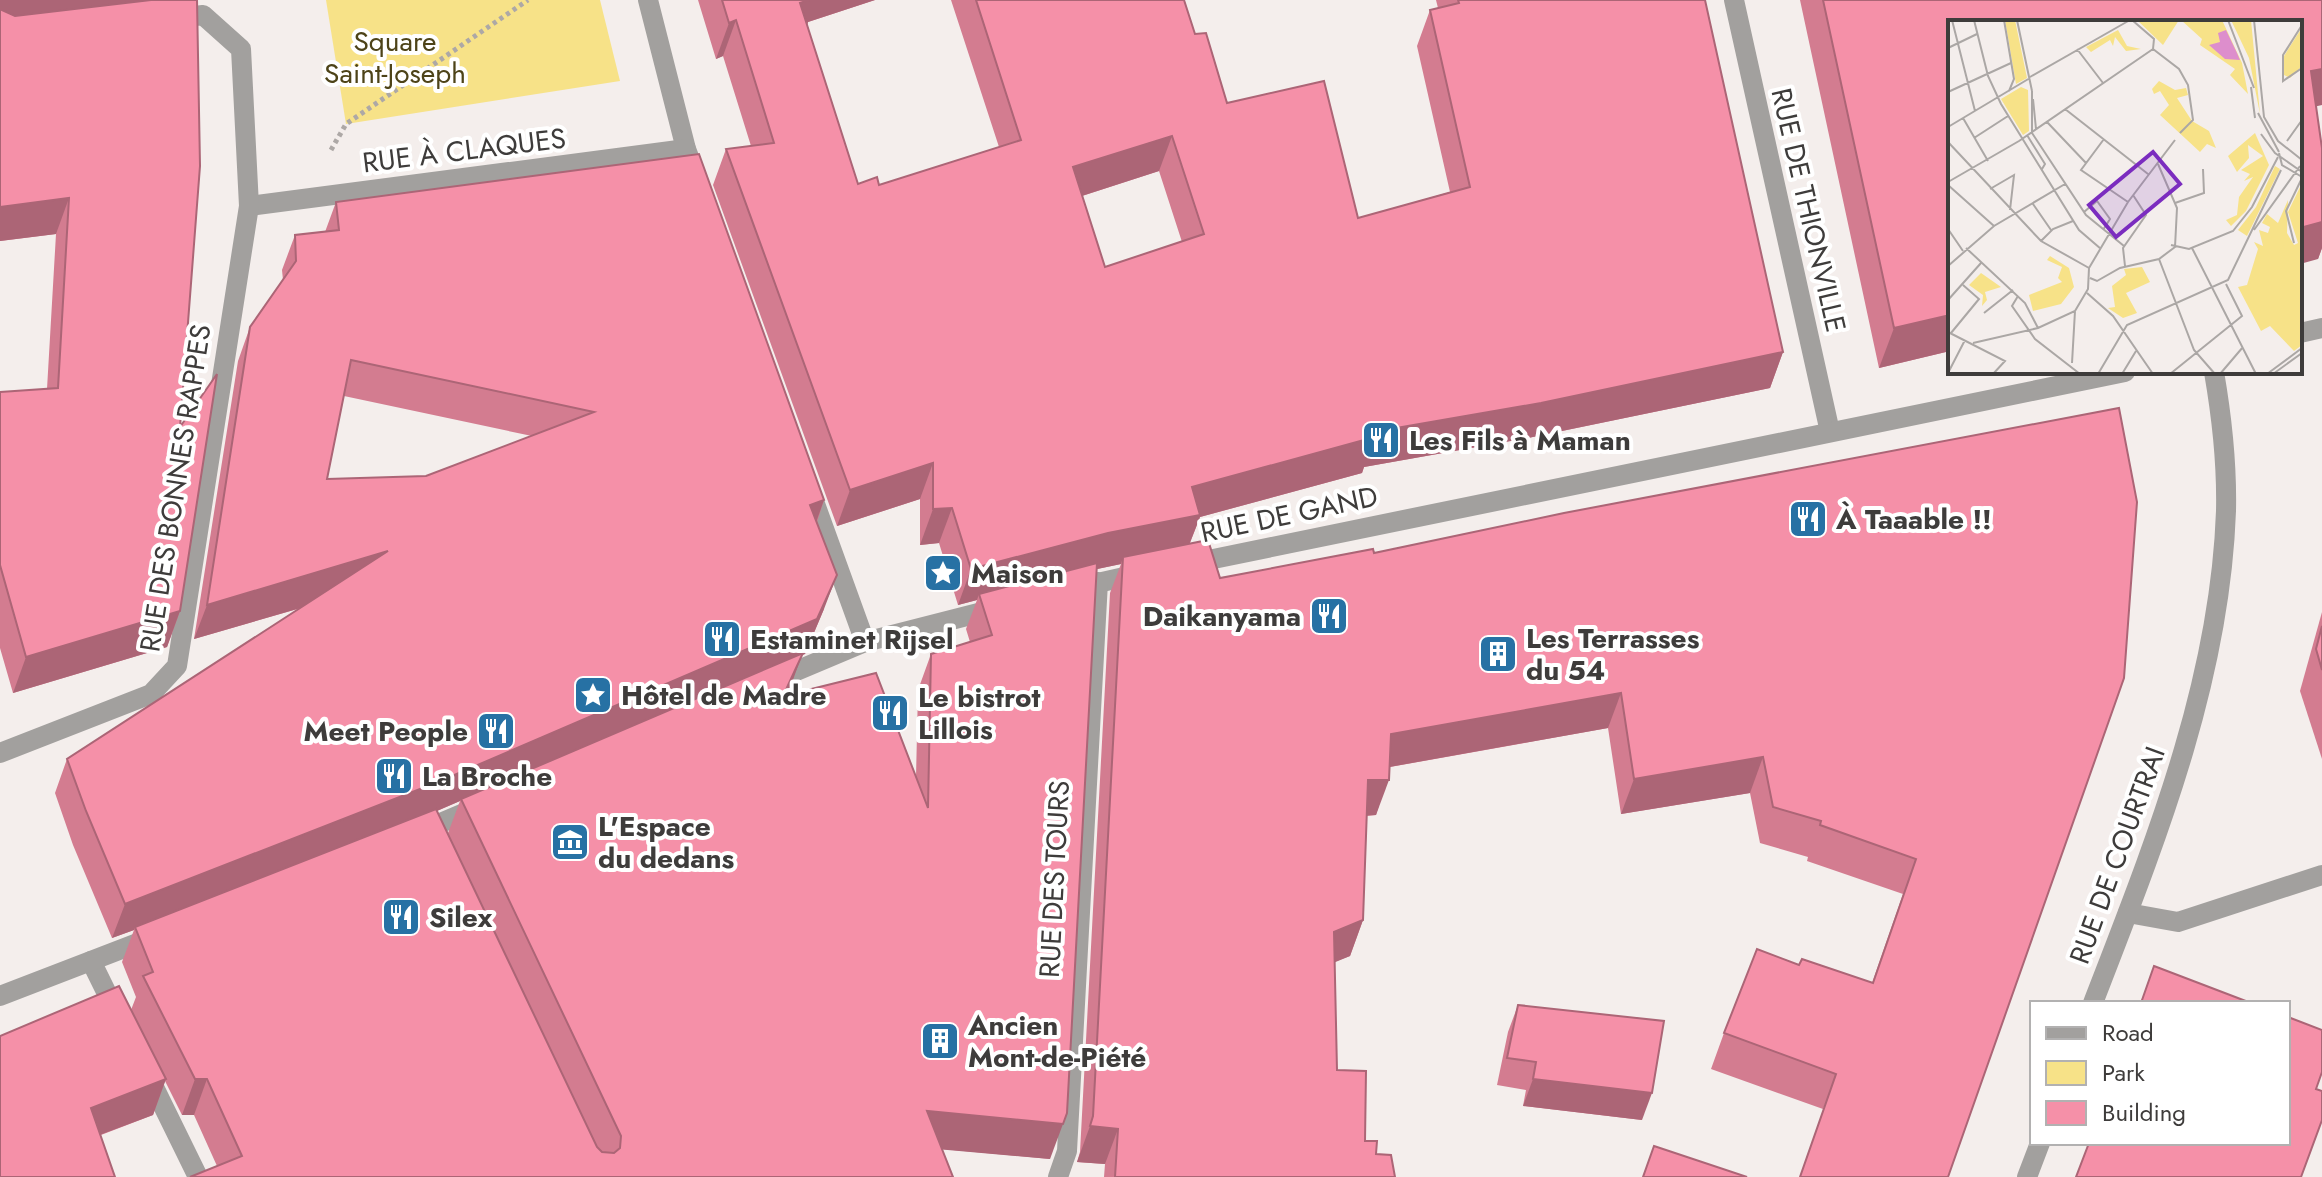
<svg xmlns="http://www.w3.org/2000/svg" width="2322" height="1177" font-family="Jost,sans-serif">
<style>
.green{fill:#f7e288}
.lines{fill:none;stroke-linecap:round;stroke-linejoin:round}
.path{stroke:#ada8a6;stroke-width:5;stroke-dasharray:4 4;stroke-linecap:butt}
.minor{stroke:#a2a09e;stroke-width:20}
.wall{fill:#d37c90;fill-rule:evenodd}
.shaded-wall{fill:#ac6576}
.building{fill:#f590a8;stroke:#ac6576;stroke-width:2;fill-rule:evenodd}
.labels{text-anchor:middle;stroke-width:8;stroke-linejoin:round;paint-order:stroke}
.park-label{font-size:28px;fill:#4d4318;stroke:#fff}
.street-label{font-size:28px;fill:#3e3c3b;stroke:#fff}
.poi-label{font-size:28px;font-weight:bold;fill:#3e3c3b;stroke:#fff;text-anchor:start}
.inset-road{fill:none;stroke:#aba7a5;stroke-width:2}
.view{fill:#7b2cbf;fill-opacity:0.15;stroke:#7b2cbf;stroke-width:4}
.inset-edge{fill:none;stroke:#3e3c3b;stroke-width:4}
</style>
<rect width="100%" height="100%" fill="#f4eeec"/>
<polygon class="green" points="326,0 600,0 620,81 346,124"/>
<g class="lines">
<polyline class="path" points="331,150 346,124 528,0"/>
<g class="minor">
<polyline points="648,0 686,149 698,181"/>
<polyline points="1734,0 1830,432"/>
<polyline points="249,206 686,149"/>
<polyline points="2300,333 2322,328"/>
<polyline points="810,490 865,642"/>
<polyline points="1189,564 2125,372"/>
<polyline points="1071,589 1142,573"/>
<polyline points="770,682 865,642 998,608"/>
<polyline points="0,753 151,694 177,666 249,206 241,49 203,15 171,19"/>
<polyline points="417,833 476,808"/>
<polyline points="2128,913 2178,922 2322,875"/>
<polyline points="91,961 118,1016"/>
<polyline points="0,996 153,937"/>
<path d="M2093 1003C2154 845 2220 683 2226 511 2227 465 2222 418 2214 372"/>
<polyline points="147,1073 198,1177"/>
<polyline points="1058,1177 1067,1151 1098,582"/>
<polyline points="2027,1177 2040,1143"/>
</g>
</g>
<g class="wall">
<polygon points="0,0 180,427 180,611 167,647 13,693 0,648 0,392 47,389 56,234 0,241"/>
<path d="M698 0H875L808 22 807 25 858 184 879 185 999 147 951 0H1184L1195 34 1227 103 1358 218 1450 192 1417 46 1430 10 1438 8 1436 0H1705L1783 352 1770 388 1528 438 1364 467 1362 473 1200 517 1190 543 1220 578 1374 553 2119 408 1823 1109 1711 1069 1724 1033 1799 965 1872 983 1903 894 1807 861 1808 857 1760 843 1750 793 1621 814 1608 728 1390 767 1376 815 1367 816 1363 920 1350 956 1334 962 1337 1070 1365 1141 1395 1177H1104L1105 1164 1077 1162 1080 1152 1110 593 1121 564 1097 569 1050 1159 942 1149 217 1166 194 1115H182L165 1081 153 1115 101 1135 0 1177 131 1010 136 997 122 962 134 930 112 938 73 845 55 793 67 759 301 608 194 639 238 361 250 327 283 280 282 270 295 235 325 232 336 202 824 500 817 522 824 609 805 654 802 655 786 696 916 777 918 690 931 654 970 642 966 629 977 600 958 605 939 543 920 545V499L837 526 713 185 726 149 751 146 723 56 716 59ZM1159 171 1182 242 1105 267 1082 196ZM344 396 532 436 426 476 327 479ZM460 801 448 833 437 811Z"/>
<polygon points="1800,0 2322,0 2316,106 2322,148 2322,248 2318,259 2300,22 1950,22 1950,351 1879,368"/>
<polygon points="2322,612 2322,759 2300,691"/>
<polygon points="1518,1005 1642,1120 1523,1106 1526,1090 1497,1085 1508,1032"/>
</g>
<g class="shaded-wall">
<polygon points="1,0 185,0 0,26"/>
<polygon points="809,0 875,0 808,22 804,33 800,3"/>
<polygon points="736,20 723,56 716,59 729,23"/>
<polygon points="2322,69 2322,105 2300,110 2311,71"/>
<polygon points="1172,136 1159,171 1060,203 1073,167"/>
<polygon points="69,198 56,234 0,241 0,207"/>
<polygon points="2322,222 2322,248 2318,259 2300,264 2300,228"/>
<polygon points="1950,315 1950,351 1879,368 1894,328"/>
<polygon points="1783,352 1770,388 1528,438 1364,467 1362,473 1200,517 1187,550 1123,557 1121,564 979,594 977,600 958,605 971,569 1192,487 1373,432"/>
<polygon points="933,463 920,499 837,526 850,490"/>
<polygon points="824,500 812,534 810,505"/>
<polygon points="952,508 939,543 920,545 933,509"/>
<polygon points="388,551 376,586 194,639 207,605"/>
<polygon points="837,575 824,609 805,654 802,655 790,688 770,732 461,799 460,801 425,816 135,927 134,930 112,938 125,904"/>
<polygon points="180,611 167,647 13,693 26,657"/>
<polygon points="1621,693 1608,728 1378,769 1391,734"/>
<polygon points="1763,757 1750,793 1621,814 1634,779"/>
<polygon points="1368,780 1389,780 1376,815 1355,816"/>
<polygon points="1363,920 1350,956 1321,968 1334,932"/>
<polygon points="166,1079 153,1115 78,1143 91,1108"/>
<polygon points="195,1079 207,1079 194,1115 182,1115"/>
<polygon points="1533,1079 1652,1093 1642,1120 1523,1106"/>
<polygon points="927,1111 1063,1124 1050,1159 914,1147"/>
<polygon points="1090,1126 1118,1129 1105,1164 1077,1162"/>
</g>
<g class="building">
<polygon points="0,0 2,0 2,10 15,16 151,0 197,0 200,166 180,427 217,374 180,611 26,657 0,565 0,392 58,388 69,198 0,207"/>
<path d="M722 0H809L800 3 858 184 877 177 879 185 1021 140 976 0H1184L1195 34 1206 33 1227 103 1324 81 1358 218 1470 187 1430 10 1459 3 1458 0H1705L1783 352 1541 403 1373 432 1375 437 1192 487 1200 515 1108 533 971 569 952 508 933 509V463L850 490 726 149 774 143 736 20 729 23ZM1172 136 1204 234 1105 267 1073 167Z"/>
<polygon points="1823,0 2322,0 2322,69 2311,71 2322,148 2322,222 2300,228 2300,22 1950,22 1950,315 1894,328"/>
<path d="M699 154 824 500 810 505 837 575 817 619 438 782 125 904 86 811 67 759 388 551 207 605 250 327 296 261 295 235 339 230 336 202ZM351 360 594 412 426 476 327 479Z"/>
<polygon points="2119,408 2137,502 2124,678 1948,1177 1800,1177 1836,1074 1724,1033 1757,949 1799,965 1802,959 1873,983 1916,859 1820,825 1821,821 1773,807 1763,757 1634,779 1621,693 1391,734 1389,780 1368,780 1363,920 1334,932 1337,1070 1366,1071 1365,1141 1377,1141 1376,1154 1391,1155 1395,1177 1115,1177 1118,1129 1090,1126 1093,1116 1123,557 1208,540 1220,578 1373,549 1374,553 1564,513"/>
<polygon points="1097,563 1067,1113 1063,1124 927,1111 953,1177 190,1177 242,1156 207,1079 195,1079 143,976 153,972 135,927 436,809 597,1147 602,1152 614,1153 620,1148 621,1136 461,799 803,653 783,696 876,673 928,808 931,654 992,635 979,594"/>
<polygon points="2322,626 2322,670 2316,649"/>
<polygon points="2154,966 2251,1003 2141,1003"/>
<polygon points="119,986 166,1079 91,1108 115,1177 0,1177 0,1036"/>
<polygon points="1518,1005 1664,1021 1652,1093 1533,1079 1536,1062 1507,1058"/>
<polygon points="2288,1017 2322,1030 2322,1072 2316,1089 2322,1091 2322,1120 2301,1177 2076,1177 2089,1143 2288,1143"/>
<polygon points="1654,1146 1747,1177 1643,1177"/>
</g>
<defs>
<symbol id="restaurant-square" viewBox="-11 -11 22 22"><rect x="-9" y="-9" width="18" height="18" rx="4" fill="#2771a4" stroke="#fff"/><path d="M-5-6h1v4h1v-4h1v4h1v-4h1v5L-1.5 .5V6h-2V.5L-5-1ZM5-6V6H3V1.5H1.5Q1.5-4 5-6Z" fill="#fff"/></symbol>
<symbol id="sight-square" viewBox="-11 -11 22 22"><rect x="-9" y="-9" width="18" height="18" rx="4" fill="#2771a4" stroke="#fff"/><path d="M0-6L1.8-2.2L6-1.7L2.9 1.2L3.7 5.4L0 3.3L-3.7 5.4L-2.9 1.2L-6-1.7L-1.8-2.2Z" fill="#fff"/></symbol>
<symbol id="building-square" viewBox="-11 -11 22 22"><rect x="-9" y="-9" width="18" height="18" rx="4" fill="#2771a4" stroke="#fff"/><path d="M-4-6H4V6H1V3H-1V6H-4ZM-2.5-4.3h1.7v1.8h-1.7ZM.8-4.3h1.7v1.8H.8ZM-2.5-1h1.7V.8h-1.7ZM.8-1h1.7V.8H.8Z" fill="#fff"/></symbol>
<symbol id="museum-square" viewBox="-11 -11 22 22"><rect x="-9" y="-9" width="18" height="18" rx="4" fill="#2771a4" stroke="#fff"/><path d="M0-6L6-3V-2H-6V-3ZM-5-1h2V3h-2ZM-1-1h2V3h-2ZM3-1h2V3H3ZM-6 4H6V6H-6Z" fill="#fff"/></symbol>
</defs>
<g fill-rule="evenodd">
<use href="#restaurant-square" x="1359" y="418" width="44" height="44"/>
<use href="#restaurant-square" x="1786" y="497" width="44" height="44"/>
<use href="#sight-square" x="921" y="551" width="44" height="44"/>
<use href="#restaurant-square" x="1307" y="594" width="44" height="44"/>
<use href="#restaurant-square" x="700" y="617" width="44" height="44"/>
<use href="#building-square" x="1476" y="632" width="44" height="44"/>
<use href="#sight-square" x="571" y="673" width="44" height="44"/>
<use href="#restaurant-square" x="868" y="691" width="44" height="44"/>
<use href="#restaurant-square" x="474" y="709" width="44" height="44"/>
<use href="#restaurant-square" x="372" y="754" width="44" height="44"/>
<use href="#museum-square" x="548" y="820" width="44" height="44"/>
<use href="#restaurant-square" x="379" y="895" width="44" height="44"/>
<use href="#building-square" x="918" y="1019" width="44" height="44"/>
</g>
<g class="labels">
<g class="park-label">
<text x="395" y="51">Square<tspan x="395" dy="32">Saint-Joseph</tspan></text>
</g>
<g class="street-label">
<text transform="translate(464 150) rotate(-7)" y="10">RUE À CLAQUES</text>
<text transform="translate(1809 210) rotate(77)" y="10">RUE DE THIONVILLE</text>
<text transform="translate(175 488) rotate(-81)" y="10">RUE DES BONNES RAPPES</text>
<text transform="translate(1289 514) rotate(-12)" y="10">RUE DE GAND</text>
<text transform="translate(2117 855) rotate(-70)" y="10">RUE DE COURTRAI</text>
<text transform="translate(1054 879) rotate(-87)" y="10">RUE DES TOURS</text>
</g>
<g class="poi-label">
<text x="1409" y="450">Les Fils à Maman</text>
<text x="1836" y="529">À Taaable !!</text>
<text x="971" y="583">Maison</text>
<text x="1301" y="626" text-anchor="end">Daikanyama</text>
<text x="1526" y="648">Les Terrasses<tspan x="1526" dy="32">du 54</tspan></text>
<text x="750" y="649">Estaminet Rijsel</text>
<text x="621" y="705">Hôtel de Madre</text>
<text x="918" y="707">Le bistrot<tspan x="918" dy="32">Lillois</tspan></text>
<text x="468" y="741" text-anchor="end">Meet People</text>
<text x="422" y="786">La Broche</text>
<text x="598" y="836">L'Espace<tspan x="598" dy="32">du dedans</tspan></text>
<text x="429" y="927">Silex</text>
<text x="968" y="1035">Ancien<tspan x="968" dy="32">Mont-de-Piété</tspan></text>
</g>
</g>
<g transform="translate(1948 20)">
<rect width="354" height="354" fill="#f4eeec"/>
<path d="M57 0H67L79 58 68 64ZM189 0H231L215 25ZM233 0H274L294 43 300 74 282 55 287 49 252 25 254 19ZM283 0H303L312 94 301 38ZM353 9 354 46 342 58 336 55V36ZM170 10 179 26 193 29 178 31 167 17 165 26 162 20 143 32 138 27ZM211 61 227 70 238 68 240 75 229 78 244 101 261 111 268 128 259 124 252 132 212 95 221 85 212 71 206 74 204 69ZM73 67 80 70 81 111 75 115 53 79ZM307 113 321 145 298 191 283 206 278 200 289 195 291 177 305 157 296 161 302 154 293 150 315 136 300 125 301 138 289 152 280 136ZM327 146 332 149 299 216 290 210 308 187ZM354 163V325L346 331 322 306 313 311 290 267 299 265 310 229 306 222 315 226 311 210 320 213 322 207 314 203 319 194 330 203 340 180 339 213 346 225 350 223 340 192ZM102 236 121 248 126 267 113 284 85 291 81 275 114 262 110 258 114 247 99 240ZM194 247 202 262 178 273 189 293 175 298 160 288 167 287 164 266 178 255 176 249ZM33 253 53 267 37 272 39 280 34 286 35 275 21 265Z" fill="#f7e288"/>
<path d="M278 10 289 33 292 40 277 39 261 25 272 22 270 13Z" fill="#dd8ecc"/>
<path class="inset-road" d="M4 0 27 91M26 0 40 56 53 84 131 210 153 229M56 0 66 59 61 71M69 0 84 71M184 0 206 19 205 29M280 0 306 68M306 0 316 97 330 121 354 140M354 5 335 35V61L354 48M0 28 29 14M129 29 155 63M205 29 231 49 240 65 245 100 232 113M82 57 182 0M303 67 307 98M84 71V113L138 195 176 226M0 72 63 43M85 79 88 109M117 89 200 154M310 93 331 132M15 98 40 141M99 102 138 143M0 107 82 58M313 114 327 133 354 152M79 115 97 144 94 149M26 118 60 96M156 119 133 150 180 182M339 121 354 100M0 122 93 221 141 248M331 133 334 145 354 157M0 162 71 121 205 29M0 165 46 206M42 169 66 155 62 190M227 183 256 173 255 149M85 184 103 210M136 192 149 181 162 199 155 210M0 209 15 231M306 210 352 146M93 221 105 209 125 201M346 223 338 191 354 158M223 225 241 229 285 211 304 187 330 137M18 228 77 283 90 308M244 228 308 354M211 239 246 330 267 354M0 246 46 206 117 164M177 246 175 228 198 195 185 175M142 258 149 261 172 248 211 239 227 227 229 188 210 144M139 273 165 296 205 354M70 276 64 286 87 319 132 354M0 280 33 243M36 293 65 270M0 312 57 341 45 354M3 313 31 279 15 265M25 323 90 308 127 291 140 269 141 248 180 182 227 120M124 343 127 291M0 353 17 320M150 354 179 305 280 260 333 150M174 354 188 331M222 354 294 296 278 264M272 354 295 327M319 354 354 328M325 354 354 333"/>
<path class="view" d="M205 132 232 164 168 217 141 185Z"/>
<rect width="354" height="354" class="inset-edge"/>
</g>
<rect x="2030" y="1001" width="260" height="144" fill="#ffffff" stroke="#b2b1b1" stroke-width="2"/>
<rect x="2046" y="1027" width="40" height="12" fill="#a2a09e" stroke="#b2b1b1" stroke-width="2"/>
<text x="2102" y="1041" font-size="24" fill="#3e3c3b">Road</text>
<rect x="2046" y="1061" width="40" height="24" fill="#f7e288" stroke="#b2b1b1" stroke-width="2"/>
<text x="2102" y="1081" font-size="24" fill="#3e3c3b">Park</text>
<rect x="2046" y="1101" width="40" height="24" fill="#f590a8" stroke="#b2b1b1" stroke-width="2"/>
<text x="2102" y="1121" font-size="24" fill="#3e3c3b">Building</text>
</svg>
